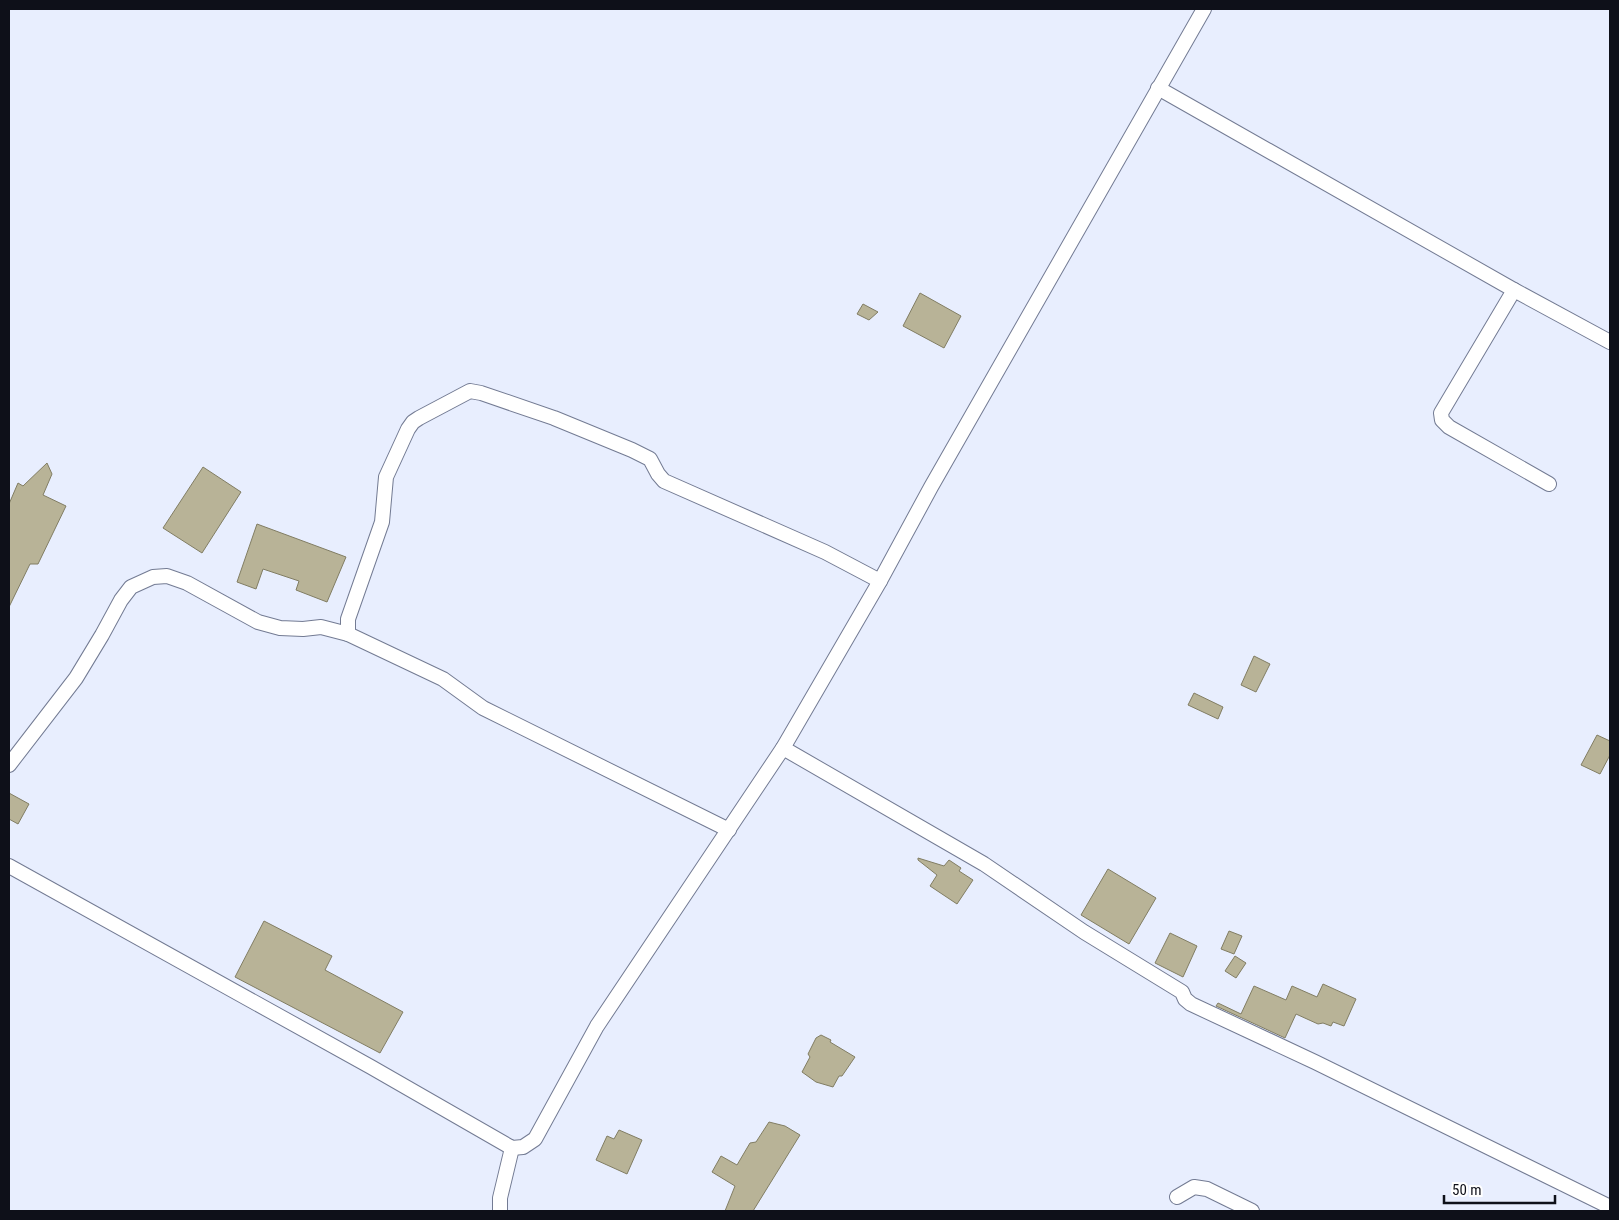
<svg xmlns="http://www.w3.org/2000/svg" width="1619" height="1220" font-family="'Roboto Condensed',sans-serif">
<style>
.building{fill:#b8b397;stroke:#817d63}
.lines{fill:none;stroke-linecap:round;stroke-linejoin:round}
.street-casing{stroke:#737b93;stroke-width:16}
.street{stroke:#fff;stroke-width:14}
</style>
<rect width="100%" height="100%" fill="#e8eefe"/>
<g class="building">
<polygon points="920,293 961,316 944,348 903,326"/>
<polygon points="863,304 878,312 869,320 857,314"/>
<polygon points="47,463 52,474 43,495 66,506 38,564 30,564 9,607 9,504 18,483 23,486"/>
<polygon points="203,467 241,492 202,553 163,528"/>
<polygon points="257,524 346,557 327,602 296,590 299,581 263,569 256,589 237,582"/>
<polygon points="1254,656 1270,664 1256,692 1241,685"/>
<polygon points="1194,693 1223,707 1218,719 1188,705"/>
<polygon points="1597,735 1610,741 1610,755 1600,774 1581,765"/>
<polygon points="9,793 29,804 18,824 9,819"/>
<polygon points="918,858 944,866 949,860 961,868 959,871 973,880 957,904 930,886 937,875 918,860"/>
<polygon points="1108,869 1156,898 1129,944 1081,915"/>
<polygon points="264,921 332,956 325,970 403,1012 380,1053 235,977"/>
<polygon points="1229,931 1242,936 1234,954 1221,949"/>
<polygon points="1170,933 1197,946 1183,977 1155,963"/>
<polygon points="1235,956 1246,963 1236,978 1225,971"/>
<polygon points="1323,984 1356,999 1344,1026 1333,1022 1331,1026 1323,1023 1318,1024 1296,1014 1285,1038 1216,1006 1218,1003 1241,1014 1254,986 1286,1000 1292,986 1317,997"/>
<polygon points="821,1035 831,1040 830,1042 855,1057 842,1076 839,1076 833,1087 816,1082 802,1072 810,1057 808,1054 816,1038"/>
<polygon points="769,1122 785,1126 800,1135 753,1211 725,1211 735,1186 712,1172 721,1156 737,1165 750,1143 756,1142"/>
<polygon points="619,1130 642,1140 627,1174 596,1160 607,1136 614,1139"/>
</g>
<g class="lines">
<defs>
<g id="street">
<polyline points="1158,88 1514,290 1610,342"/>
<polyline points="1514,290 1441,413 1442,420 1449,427 1549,484"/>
<polyline points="348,634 348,619 382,522 386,477 408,429 413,422 419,418 470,391 481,393 554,418 632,450 650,459 658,474 664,481 825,552 880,581"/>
<polyline points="783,748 984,864 1084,932 1182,992 1185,999 1191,1004 1315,1062 1610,1207"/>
<polyline points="9,765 76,678 102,635 121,600 131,587 153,577 167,576 187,583 258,622 280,628 303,629 321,627 348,634 443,679 483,708 729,830"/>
<polyline points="9,866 371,1067 512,1148 523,1147 535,1139 597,1026 783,748 880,581 931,487 1204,9"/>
<polyline points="1177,1197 1194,1187 1207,1189 1252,1211"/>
<polyline points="500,1211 500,1198 512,1148"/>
</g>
</defs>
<use href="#street" class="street-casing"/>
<use href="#street" class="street"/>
</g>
<rect width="1619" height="1220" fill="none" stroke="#0e1019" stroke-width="20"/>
<path d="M1444 1195v8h111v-8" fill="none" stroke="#0e1019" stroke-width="2.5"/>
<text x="1452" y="1195" font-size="15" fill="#0e1019" stroke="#ffffff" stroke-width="4" paint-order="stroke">50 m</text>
</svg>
